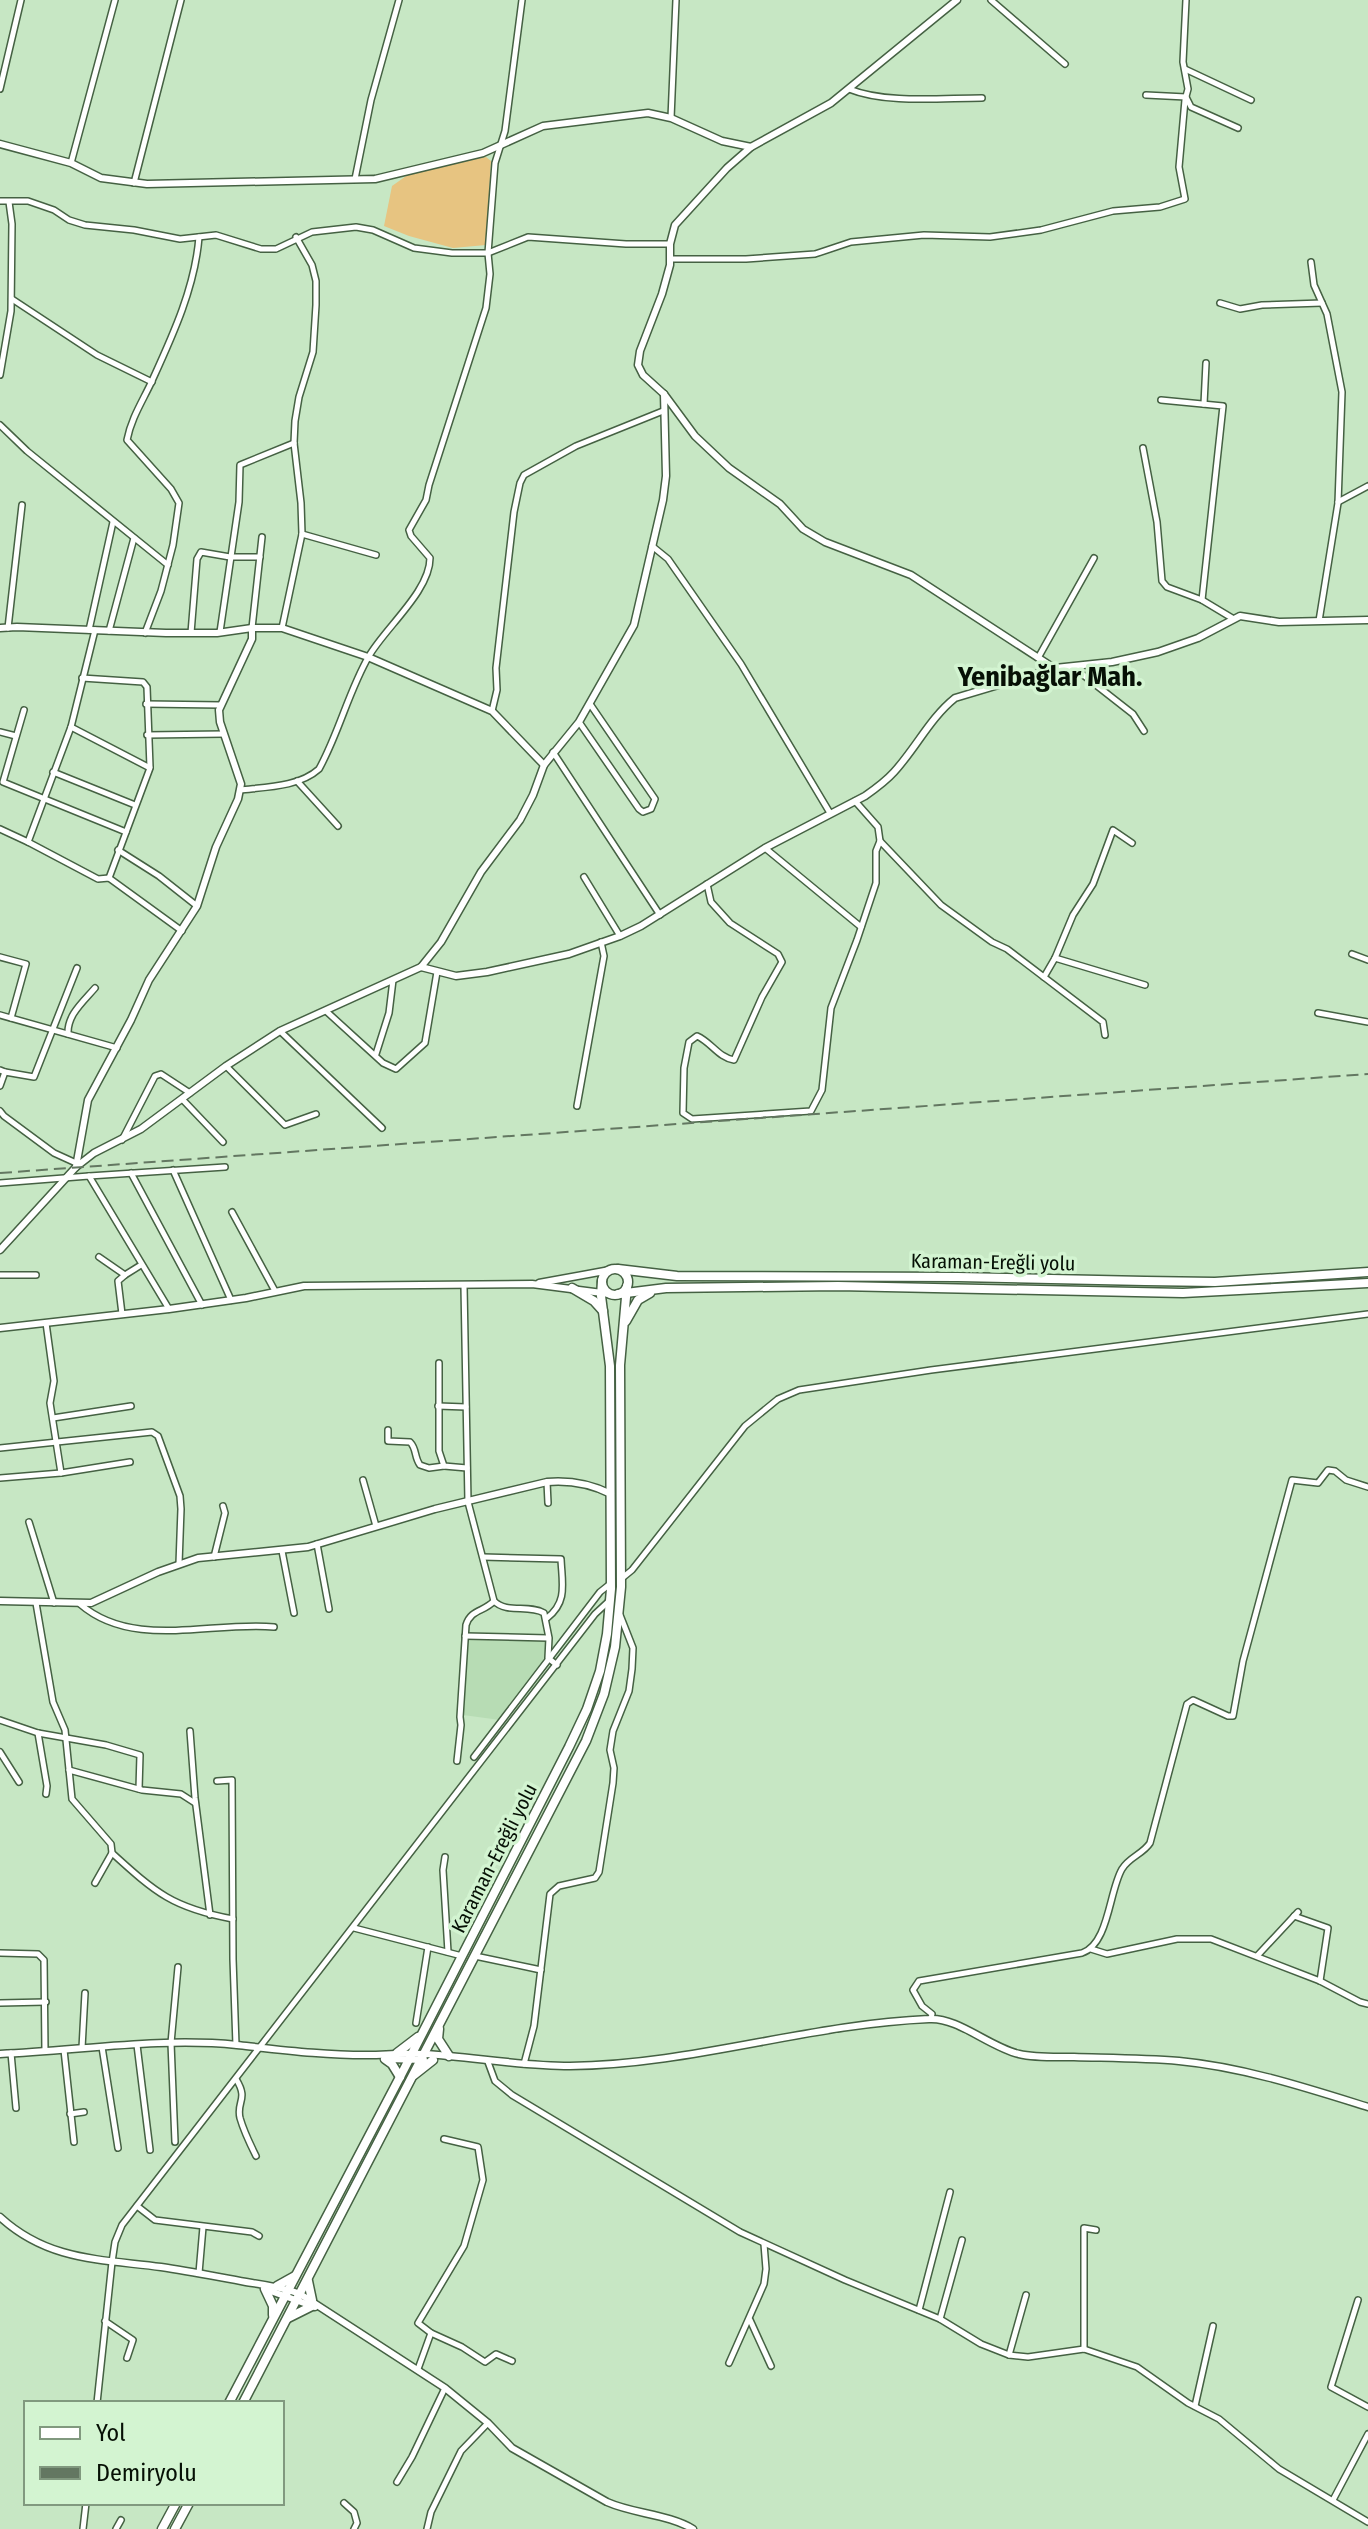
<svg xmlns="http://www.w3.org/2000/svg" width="1368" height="2529" font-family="'Fira Sans Condensed',sans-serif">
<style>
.built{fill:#b7dcb4}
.green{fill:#e7c481}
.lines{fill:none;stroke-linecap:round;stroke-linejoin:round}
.minor-casing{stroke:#456143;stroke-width:8}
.tertiary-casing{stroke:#456143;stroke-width:9}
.secondary-casing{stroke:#456143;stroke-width:9}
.trunk-casing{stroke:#456143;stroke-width:11}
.minor{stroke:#fff;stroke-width:5}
.tertiary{stroke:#fff;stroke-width:6}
.secondary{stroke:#fff;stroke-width:6}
.trunk{stroke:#fff;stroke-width:8}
.rail{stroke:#637761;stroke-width:2;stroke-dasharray:12 6;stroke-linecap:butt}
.labels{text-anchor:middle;stroke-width:7;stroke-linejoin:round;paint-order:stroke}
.street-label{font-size:20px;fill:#061005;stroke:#d3f4d1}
.district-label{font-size:28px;font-weight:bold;fill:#061005;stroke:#d3f4d1}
</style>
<rect width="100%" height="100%" fill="#c7e7c4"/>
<polygon class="built" points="467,1640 547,1641 546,1656 500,1720 463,1715"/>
<polygon class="green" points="486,157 491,161 486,245 453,248 409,236 384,226 392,186 409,174"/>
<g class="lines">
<defs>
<g id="minor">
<polyline points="991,0 1065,64"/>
<polyline points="1185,69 1251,100"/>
<polyline points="0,89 21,0"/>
<path d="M849 89C886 104 941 98 982 98"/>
<polyline points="1146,95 1186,97 1191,107 1238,128"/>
<polyline points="671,118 676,0"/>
<polyline points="71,163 115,0"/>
<polyline points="355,179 371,100 399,0"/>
<polyline points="134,183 181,0"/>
<polyline points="0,201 28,201 54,210 69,220 85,225 134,230 180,239 216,235 261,249 276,249 312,232 356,227 373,230 414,248 452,253 488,253 528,237 626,244 670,244"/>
<polyline points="670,259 746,259 815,254 851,242 924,235 990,237 1041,230 1113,211 1160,207 1185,199 1179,167 1185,100 1188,89 1183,62 1186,0"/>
<polyline points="1311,262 1314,285 1327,314 1342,392 1338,503 1319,621"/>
<polyline points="12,299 97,355 152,382"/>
<polyline points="1220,303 1240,309 1262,305 1322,303"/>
<polyline points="0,375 11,311 12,224 9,202"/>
<polyline points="1161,400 1223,406 1202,600"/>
<polyline points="1204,404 1206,363"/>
<polyline points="0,425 27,451 168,565"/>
<polyline points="1143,448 1157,522 1162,581 1167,587 1202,600 1232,618"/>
<polyline points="1338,502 1368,486"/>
<polyline points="302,534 376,555"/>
<polyline points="652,546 668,559 741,664 830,813"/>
<polyline points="8,628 22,505"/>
<polyline points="252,628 262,537"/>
<polyline points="282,628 302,534 301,503 294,443 295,421 299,397 313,352 316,305 316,281 312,265 296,237"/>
<polyline points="89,630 113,522"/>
<polyline points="95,630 71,727 28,842 98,879 109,878 182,931"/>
<polyline points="109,631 134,538"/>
<polyline points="220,632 239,502 240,465 294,443"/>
<path d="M145 633 161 591 173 545 179 503 171 489 127 440C131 419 142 402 151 383 172 337 195 288 199 237"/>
<polyline points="191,633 197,559 201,552 230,557 260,557"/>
<polyline points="1038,658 1094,558"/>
<polyline points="1073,667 1133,714 1144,731"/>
<polyline points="82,678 143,682 147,687 150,767"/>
<polyline points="146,704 221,705"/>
<polyline points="24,710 3,782 126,832"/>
<polyline points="492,711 497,690 496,668 514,512 520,483 524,475 576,446 663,411"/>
<polyline points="579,722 639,809 643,812 651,809 655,799 590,704"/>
<polyline points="71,727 150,768 109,878"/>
<polyline points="0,732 16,736"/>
<polyline points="147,735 224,734"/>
<polyline points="553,752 660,915"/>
<polyline points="53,772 135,805"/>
<polyline points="297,781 338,826"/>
<path d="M240 790C266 787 299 787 319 769 339 733 349 690 369 656 385 628 430 591 430 558L411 536 409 530 426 500 429 485 486 308 490 274 488 253 495 163 505 131 522 0"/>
<polyline points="855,801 878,827 880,841 941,905 992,942 1007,949 1103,1022 1105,1035"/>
<polyline points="0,829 28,842"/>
<polyline points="765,848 861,927"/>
<polyline points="118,850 159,876 197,906"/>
<polyline points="584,877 620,936"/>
<path d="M707 884 711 902 730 923 778 954 782 962 762 997 734 1060C719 1058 711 1042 697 1036L689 1042 684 1068 683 1113 692 1119 811 1111 822 1090 831 1008 857 940 876 883V851L880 841"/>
<polyline points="1352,954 1368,960"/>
<polyline points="0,957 26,964 11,1018"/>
<polyline points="1055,958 1145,985"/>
<polyline points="1044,977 1055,958 1073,915 1093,884 1113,830 1132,843"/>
<polyline points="326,1011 383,1063 396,1069 425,1043 437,972"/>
<polyline points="1318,1013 1368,1022"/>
<polyline points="0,1015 117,1048"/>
<polyline points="280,1031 382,1128"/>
<path d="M68 1034C67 1015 83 1002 95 988"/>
<polyline points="376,1054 389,1013 393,980"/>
<polyline points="226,1066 285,1125 316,1114"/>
<polyline points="0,1070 5,1072 0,1086"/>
<polyline points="5,1072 34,1077 77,968"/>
<polyline points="183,1100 223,1142"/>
<polyline points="577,1106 604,956 601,942"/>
<polyline points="0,1111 4,1116 54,1153 76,1163"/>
<polyline points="122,1140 155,1076 161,1074 190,1093"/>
<polyline points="173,1170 231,1300"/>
<polyline points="131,1173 202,1305"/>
<polyline points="89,1176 225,1167"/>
<polyline points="0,1183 89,1176 169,1309"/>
<polyline points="232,1212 275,1291"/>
<polyline points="99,1257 125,1275 141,1265"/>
<polyline points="0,1275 36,1275"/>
<path d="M464 1286 468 1502 494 1601C507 1614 528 1604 544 1613L549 1638 548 1658 557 1665"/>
<polyline points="122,1314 118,1281 125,1275"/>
<polyline points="46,1323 54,1381 50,1403 61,1473"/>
<polyline points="439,1363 439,1451 444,1466 467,1468"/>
<polyline points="438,1406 466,1407"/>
<polyline points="53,1418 131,1406"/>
<path d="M388 1430V1441L410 1442C417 1449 414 1457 420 1465L429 1468 444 1466"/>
<polyline points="0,1448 152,1432 158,1436 180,1496 181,1509 179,1564"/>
<polyline points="0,1478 61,1473 130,1462"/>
<polyline points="363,1480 376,1526"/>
<polyline points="547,1482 548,1503"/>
<polyline points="29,1522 54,1603"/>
<polyline points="317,1544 329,1609"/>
<polyline points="282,1551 294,1613"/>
<polyline points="214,1557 225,1513 223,1506"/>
<path d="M483 1557 561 1559C562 1583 568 1602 547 1618"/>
<polyline points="621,1579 632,1570 745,1426 778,1399 799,1390 931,1370 1368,1314"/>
<path d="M36 1603 53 1702 65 1730 72 1799 111 1844 112 1853C156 1893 173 1908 233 1919"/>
<path d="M80 1604C133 1650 211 1621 274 1627"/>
<polyline points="465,1636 548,1638"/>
<polyline points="0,1720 38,1733 106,1745 140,1755 139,1789"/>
<polyline points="190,1731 195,1798 210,1915"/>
<polyline points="38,1733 47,1786 46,1794"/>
<polyline points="0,1752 19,1782"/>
<polyline points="474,1757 600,1592 610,1584"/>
<path d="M457 1761 461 1725 460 1717 466 1625C471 1609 484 1612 494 1601"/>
<polyline points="69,1770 142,1790 181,1794 195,1803"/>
<polyline points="217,1781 232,1780 233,1959 236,2045"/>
<polyline points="445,1857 443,1870 448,1952"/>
<polyline points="95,1883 112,1853"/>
<polyline points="1294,1916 1328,1928 1320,1981"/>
<polyline points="354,1928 462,1956"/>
<polyline points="1091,1949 1107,1954 1177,1939 1211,1939 1320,1981 1360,2002 1368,2004"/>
<polyline points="0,1953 38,1954 44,1960 45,2051"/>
<polyline points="475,1956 541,1970"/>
<polyline points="1257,1956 1298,1912"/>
<polyline points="0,2003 46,2002"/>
<path d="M931 2018 932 2014 922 2006 913 1990 919 1981 1082 1953C1109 1944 1109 1891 1122 1869 1129 1857 1143 1854 1150 1843L1187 1704 1193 1700 1228 1716H1233L1243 1661 1292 1480 1318 1483 1328 1470 1335 1471 1346 1480 1368 1487"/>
<polyline points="416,2023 428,1947"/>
<polyline points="137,2045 150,2150"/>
<polyline points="102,2047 118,2148"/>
<polyline points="82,2048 85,1993"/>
<polyline points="64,2050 74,2142"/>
<polyline points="11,2053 16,2108"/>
<polyline points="488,2062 495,2081 512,2095 740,2232 845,2280 940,2319 981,2344 1009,2355 1028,2357 1084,2349 1137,2367 1188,2403 1219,2419 1279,2469 1368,2522"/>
<polyline points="524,2064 534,2026 550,1894 559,1886 595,1878 599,1872 613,1783 614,1768 610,1750 613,1731 629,1691 632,1669 633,1648 620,1615"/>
<path d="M236 2079C249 2100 236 2101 240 2118 244 2132 250 2144 256 2156"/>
<polyline points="70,2114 84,2112"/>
<polyline points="175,2142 171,2043 178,1967"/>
<polyline points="137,2206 155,2220 252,2232 259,2236"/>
<polyline points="199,2273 203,2227"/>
<polyline points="1358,2300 1331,2387 1368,2407"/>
<polyline points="919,2310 950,2192"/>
<polyline points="940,2319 962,2240"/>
<polyline points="750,2320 771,2366"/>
<polyline points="105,2321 133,2340 127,2358"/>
<polyline points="431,2333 462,2347 485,2362 496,2354 512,2361"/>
<polyline points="1084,2349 1084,2228 1096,2230"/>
<polyline points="1009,2355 1026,2295"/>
<polyline points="729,2363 764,2284 766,2269 764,2244"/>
<polyline points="418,2369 431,2333 418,2323 464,2246 483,2180 478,2147 444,2139"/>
<polyline points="97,2403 112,2262 115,2242 122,2225 595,1614 609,1601"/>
<polyline points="1195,2406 1213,2326"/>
<polyline points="397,2482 412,2457 445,2388"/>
<polyline points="1333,2500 1368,2434"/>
<polyline points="344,2503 354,2512 357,2523 354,2529"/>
<polyline points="83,2529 86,2503"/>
<polyline points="116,2529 121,2520"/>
<polyline points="427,2529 431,2512 461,2451 488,2423"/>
</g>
<g id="tertiary">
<polyline points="957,0 831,103 751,147 727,168 675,225 670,244 670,265 662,294 640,351 638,365 643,375 664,394 695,436 729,468 780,504 803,529 825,542 911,575 1054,668"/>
<polyline points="0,144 71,163 101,178 147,184 375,179 483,153 543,126 648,113 671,118 722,141 751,147"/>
<polyline points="0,628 17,627 166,633 217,633 252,628 282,628 368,657 492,711 544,765"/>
<path d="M421 967 456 976 487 972 569 954 620 936 641 926 765 848 865 796C875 789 886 781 894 772 916 748 930 718 955 698L1055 668 1112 662 1158 652 1198 638 1240 616 1279 622 1368 620"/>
<polyline points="76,1167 88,1100 131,1020 149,980 197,906 216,847 238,799 241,784 220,722 219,710 252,639 252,628"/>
<polyline points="0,1250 76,1167 94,1153 141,1129 226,1066 280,1031 421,967 441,942 481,872 520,820 533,795 544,765 579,722 634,625 663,500 666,476 664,394"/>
<path d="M0 1601 91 1603 158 1572 198 1558 308 1547 435 1509 547 1482C570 1480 591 1484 611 1494"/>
<path d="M0 2054C78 2051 158 2037 237 2045 282 2050 329 2056 376 2055 392 2054 408 2053 424 2054 473 2057 521 2066 570 2066 691 2065 808 2024 929 2019 958 2017 989 2047 1019 2054 1036 2058 1056 2057 1074 2057 1109 2058 1144 2058 1179 2061 1243 2067 1307 2088 1368 2107"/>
<polyline points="387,2059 424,2060"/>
<path d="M0 2217C48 2261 100 2259 161 2267 189 2271 218 2277 246 2282 265 2285 282 2287 300 2294L445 2388 488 2423 512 2448 607 2502C634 2514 668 2514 693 2529"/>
<polyline points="265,2289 315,2307"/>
</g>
<g id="secondary">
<polyline points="539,1283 610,1270"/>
<polyline points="0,1328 169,1309 246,1298 304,1286 532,1284 610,1294"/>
</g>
<g id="trunk">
<polyline points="618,1269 677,1276 958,1277 1145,1281 1215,1282 1368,1272"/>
<circle cx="615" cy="1282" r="13"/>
<polyline points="572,1288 594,1301 603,1311"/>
<polyline points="618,1294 666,1288 838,1286 1183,1293 1368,1283"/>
<polyline points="626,1321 638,1300 650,1293"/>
<polyline points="439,2029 438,2039 449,2056"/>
<polyline points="397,2053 418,2037"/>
<polyline points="385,2059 392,2064 400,2077"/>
<polyline points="414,2075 433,2060"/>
<polyline points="308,2281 312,2300"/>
<polyline points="277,2286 295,2276"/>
<polyline points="265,2289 273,2306 273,2315"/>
<polyline points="288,2318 312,2306"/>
<polyline points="229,2403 400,2077 569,1747 587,1709 600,1671 607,1634 611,1589 610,1366 601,1296 602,1281"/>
<polyline points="243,2403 586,1741 604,1694 615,1647 621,1587 620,1365 627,1286"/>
<polyline points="162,2529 176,2503"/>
<polyline points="175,2529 189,2503"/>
</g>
</defs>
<use href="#minor" class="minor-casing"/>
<use href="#tertiary" class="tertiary-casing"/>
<use href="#secondary" class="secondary-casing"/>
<use href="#trunk" class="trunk-casing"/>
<use href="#minor" class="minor"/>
<use href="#tertiary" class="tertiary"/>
<use href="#secondary" class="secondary"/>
<use href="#trunk" class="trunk"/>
<polyline class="rail" points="0,1173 1368,1074"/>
</g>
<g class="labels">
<g class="street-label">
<text transform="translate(993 1262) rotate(1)" y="7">Karaman-Ereğli yolu</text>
<text transform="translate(494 1858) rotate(-63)" y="7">Karaman-Ereğli yolu</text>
</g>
<g class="district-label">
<text x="1050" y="686">Yenibağlar Mah.</text>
</g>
</g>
<rect x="24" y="2401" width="260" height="104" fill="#d3f4d1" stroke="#81997f" stroke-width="2"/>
<rect x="40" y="2427" width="40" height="12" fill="#ffffff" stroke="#81997f" stroke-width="2"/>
<text x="96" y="2441" font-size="24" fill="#061005">Yol</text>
<rect x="40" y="2467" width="40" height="12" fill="#637761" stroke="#81997f" stroke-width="2"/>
<text x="96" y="2481" font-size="24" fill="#061005">Demiryolu</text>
</svg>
